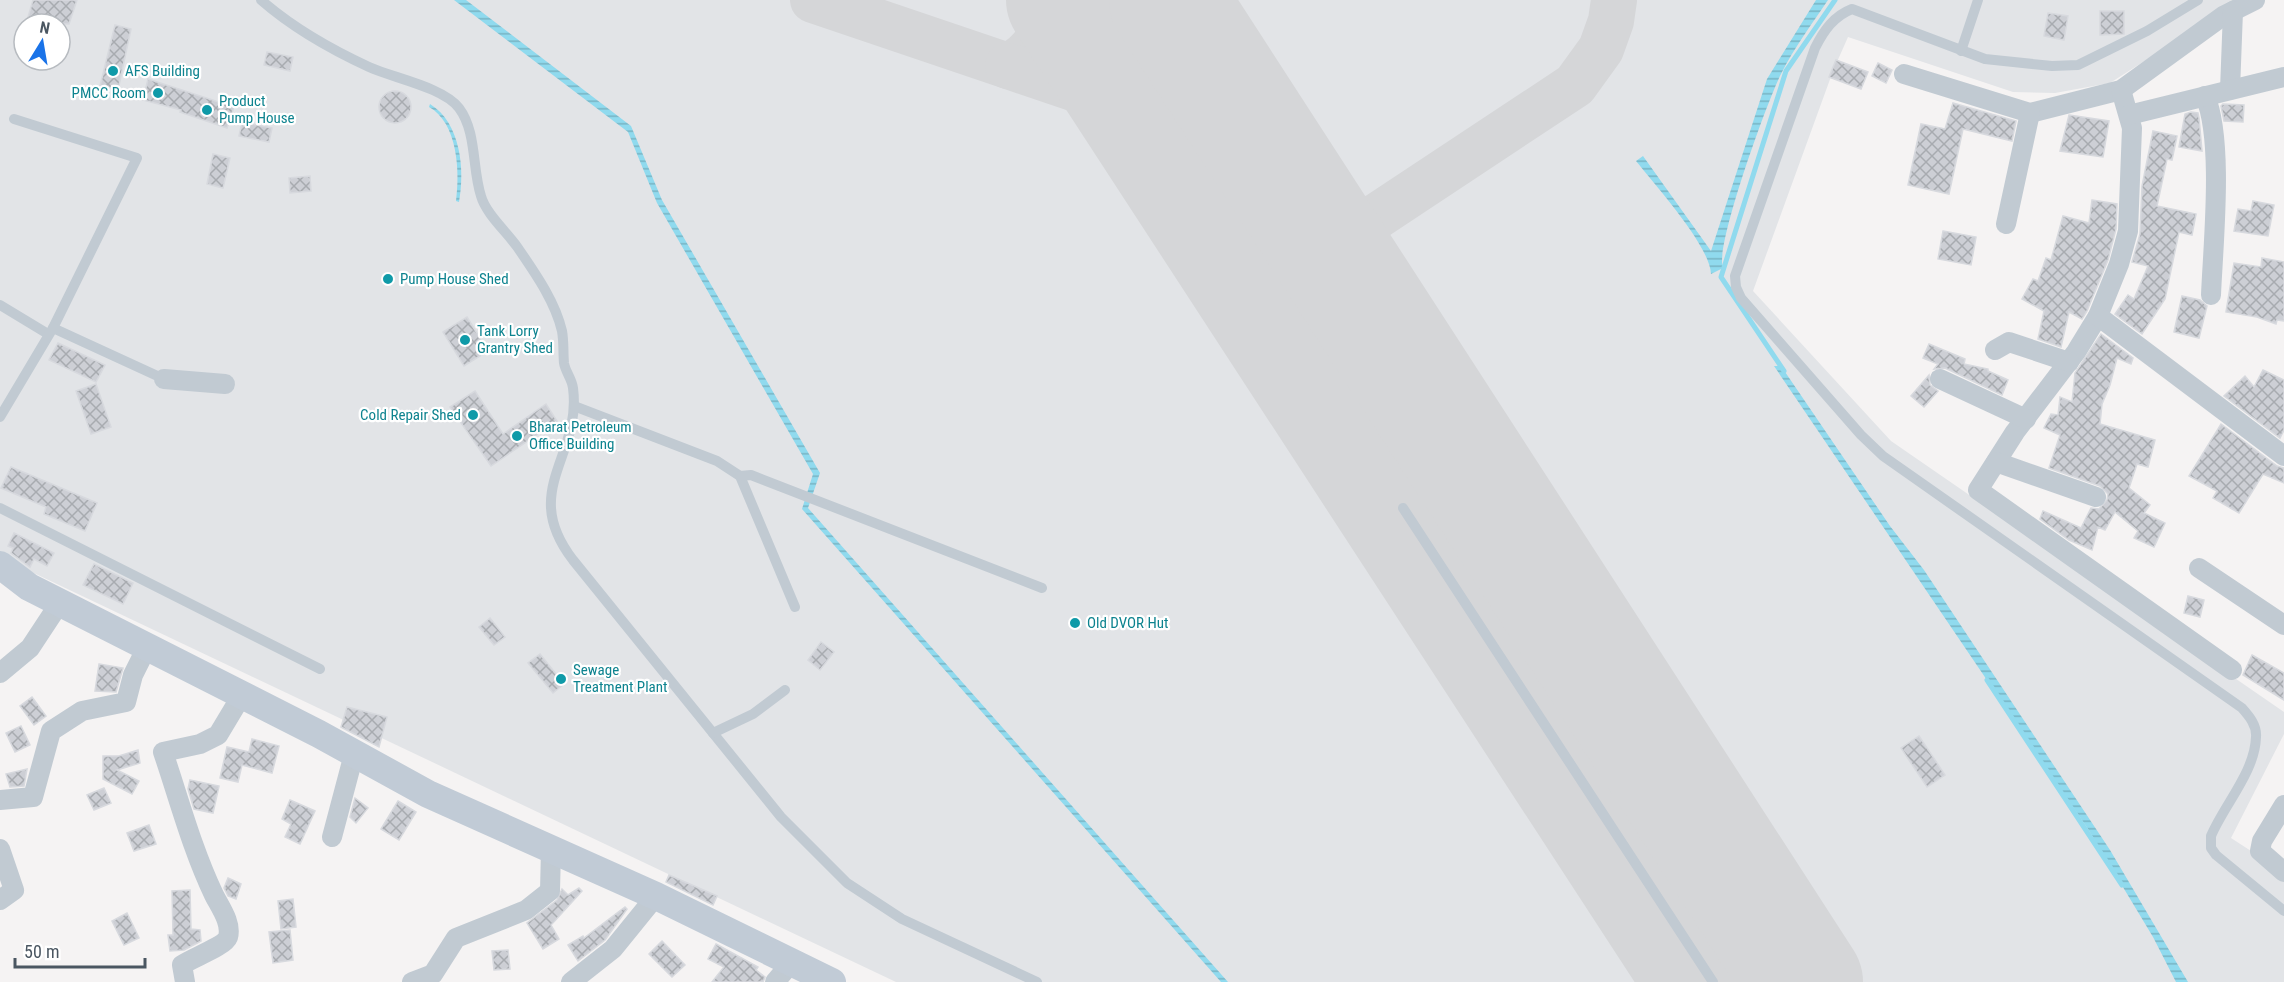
<svg xmlns="http://www.w3.org/2000/svg" width="2284" height="982" font-family="'Roboto Condensed',sans-serif">
<style>
.airport{fill:#e2e4e7;fill-rule:evenodd}
.water{fill:url(#water-rules)}
.lines{fill:none;stroke-linecap:round;stroke-linejoin:round}
.stream{stroke:#90daee;stroke-width:5}
.taxiway{stroke:#d5d6d8;stroke-width:46}
.runway{stroke:#d5d6d8;stroke-width:118}
.building{fill:url(#building-cross-hatch);stroke:#d7d9de;stroke-width:1.5}
.lane{stroke:#c1cad2;stroke-width:10}
.street{stroke:#c1cad2;stroke-width:20}
.secondary{stroke:#c1cbd6;stroke-width:28}
.culture-dot{fill:#0f9aa8;stroke:#fff;stroke-width:2}
.labels{text-anchor:middle;stroke-width:4.5;stroke-linejoin:round;paint-order:stroke}
.culture-label{font-size:15px;fill:#0d838f;stroke:#fff;text-anchor:start}
</style>
<defs>
<pattern id="water-rules" width="6" height="5" patternUnits="userSpaceOnUse" patternTransform="scale(1.5)"><rect width="6" height="5" fill="#90daee"/><path d="M0 2.5h6" fill="none" stroke="#78b4c4"/></pattern>
<pattern id="building-cross-hatch" width="8" height="8" patternUnits="userSpaceOnUse" patternTransform="scale(1.5)"><rect width="8" height="8" fill="#cdcfd5"/><path d="M0 0l8 8M0 8l8-8" fill="none" stroke="#a8abb0"/></pattern>
</defs>
<rect width="100%" height="100%" fill="#f5f3f3"/>
<path class="airport" d="M0 0H2240L2110 83 2055 93 2013 92 1848 37 1833 71 1753 291 1891 441 2284 712V734L2231 838 2268 862 2284 878V982H896L0 557ZM24 24H60V60H24Z"/>
<g class="water">
<polygon points="454,0 466,0 631,126 662,200 820,473 808,508 1228,982 1221,982 802,509 813,474 657,203 628,132"/>
<path d="M1816 0H1828C1812 24 1794 48 1781 74 1768 99 1714 248 1723 268L1711 274C1710 246 1656 186 1636 161L1643 156 1711 251 1767 79Z"/>
<path d="M430 104C461 123 465 170 459 202L456 201C460 172 458 123 429 107Z"/>
<polygon points="1774,366 1781,366 1890,526 1924,570 2110,850 2188,982 2176,982 2153,937 2088,829"/>
</g>
<g class="lines">
<g class="stream">
<polyline points="1784,371 1721,277 1786,71 1835,0"/>
<polyline points="1987,680 2122,885"/>
</g>
<g class="taxiway">
<path d="M813 0 1008 66C1034 54 1048 28 1052 0"/>
<polyline points="1008,66 1123,105 1149,126"/>
<path d="M1124 80 1208 208C1245 259 1316 251 1365 224L1575 85 1601 49 1611 21 1614 0"/>
<path d="M1360 228C1319 259 1292 318 1313 369 1320 384 1332 398 1340 412 1361 444 1382 476 1403 508"/>
</g>
<g class="runway">
<polyline points="1065,0 1705,982"/>
<polyline points="1168,0 1804,982"/>
</g>
</g>
<g class="building">
<polygon points="33,0 77,0 69,24 26,24"/>
<polygon points="2100,11 2124,11 2124,34 2100,35"/>
<polygon points="2048,13 2068,16 2064,40 2044,36"/>
<polygon points="115,25 131,29 118,90 100,86"/>
<polygon points="267,52 293,57 290,71 264,65"/>
<polygon points="1836,60 1868,72 1861,89 1829,77"/>
<polygon points="1878,63 1892,70 1886,83 1872,76"/>
<polygon points="148,79 234,107 227,128 180,112 181,110 143,100"/>
<circle cx="395" cy="107" r="16"/>
<polygon points="1953,103 2016,121 2012,141 1963,129 1949,194 1908,185 1921,124 1945,129"/>
<polygon points="2223,104 2244,105 2243,122 2224,121 2221,106"/>
<polygon points="2191,112 2198,113 2199,118 2202,151 2179,147 2185,114"/>
<polygon points="2069,115 2109,121 2103,157 2060,151"/>
<polygon points="242,122 272,128 269,142 239,136"/>
<polygon points="2153,131 2177,136 2172,160 2167,159 2157,206 2196,214 2192,235 2179,232 2165,299 2142,334 2115,314 2128,295 2134,299 2148,266 2132,262 2140,234 2142,186"/>
<polygon points="213,154 230,158 223,188 207,184"/>
<polygon points="310,176 311,191 290,193 289,178"/>
<polygon points="2092,200 2117,204 2116,229 2108,260 2087,311 2082,319 2069,312 2061,347 2038,339 2044,311 2022,299 2033,279 2038,281 2046,258 2051,260 2063,216 2089,223"/>
<polygon points="2253,201 2274,205 2268,236 2234,231 2238,209 2251,211"/>
<polygon points="1943,231 1976,237 1971,265 1938,259"/>
<polygon points="2262,258 2284,262 2284,321 2277,320 2276,324 2257,317 2226,312 2234,263 2261,267"/>
<polygon points="2182,296 2200,300 2207,306 2199,338 2174,332"/>
<polygon points="467,317 488,351 464,366 443,332"/>
<polygon points="2101,334 2133,358 2131,364 2117,358 2110,385 2102,404 2100,424 2155,440 2148,467 2137,464 2129,488 2150,505 2144,513 2165,523 2154,547 2134,538 2138,531 2115,512 2105,530 2098,527 2092,550 2069,540 2040,519 2043,511 2081,528 2091,508 2099,509 2107,500 2108,494 2100,486 2049,468 2060,435 2044,428 2051,414 2058,415 2060,397 2072,402 2075,373"/>
<polygon points="58,343 105,365 96,382 49,360"/>
<polygon points="1929,344 1965,359 1964,364 1988,369 1988,371 2008,380 2002,395 1945,368 1934,369 1938,364 1923,358"/>
<polygon points="2263,370 2284,380 2284,430 2280,438 2224,396 2245,376 2254,387"/>
<polygon points="1929,375 1930,385 1938,391 1924,407 1911,396"/>
<polygon points="96,384 111,427 91,434 76,391"/>
<polygon points="475,391 503,434 546,404 557,421 491,466 450,407"/>
<polygon points="2221,424 2277,466 2284,468 2284,483 2263,474 2239,513 2213,498 2217,491 2189,476"/>
<polygon points="11,467 97,503 85,531 44,514 46,507 1,488"/>
<polygon points="14,533 54,553 47,566 34,559 30,567 11,553 13,548 8,546"/>
<polygon points="94,564 133,583 123,604 83,585"/>
<polygon points="2188,596 2204,600 2200,617 2184,613"/>
<polygon points="490,618 505,637 494,645 479,627"/>
<polygon points="821,642 834,652 820,670 808,660"/>
<polygon points="540,654 564,684 553,693 528,663"/>
<polygon points="2252,655 2284,673 2284,700 2243,675"/>
<polygon points="99,664 123,668 116,692 95,691"/>
<polygon points="32,697 46,716 34,725 20,706"/>
<polygon points="347,707 387,717 379,747 341,727"/>
<polygon points="21,726 30,745 15,752 6,733"/>
<polygon points="1919,736 1945,775 1927,787 1901,748"/>
<polygon points="252,739 279,746 272,773 242,765 238,782 220,778 227,747 249,752"/>
<polygon points="138,750 140,763 117,770 139,781 132,794 103,779 103,756 119,756"/>
<polygon points="27,769 24,786 10,787 6,774"/>
<polygon points="190,780 219,786 213,813 194,809 188,789"/>
<polygon points="104,788 111,803 94,810 87,795"/>
<polygon points="355,798 368,808 356,823 350,817"/>
<polygon points="290,800 315,811 300,844 285,837 291,824 282,819"/>
<polygon points="398,801 416,812 399,840 381,829"/>
<polygon points="149,825 156,844 134,851 127,833"/>
<polygon points="669,875 717,896 713,905 666,882"/>
<polygon points="228,878 241,884 236,899 228,896 224,888"/>
<polygon points="579,888 582,891 551,925 559,939 543,949 527,923 557,900 562,889 568,895"/>
<polygon points="190,890 191,929 200,930 201,941 184,950 170,951 168,935 173,935 172,891"/>
<polygon points="293,899 296,927 281,929 278,901"/>
<polygon points="625,907 627,909 605,940 578,961 568,945 583,936 584,938"/>
<polygon points="127,913 139,938 124,945 112,921"/>
<polygon points="290,930 293,960 273,963 269,932"/>
<polygon points="662,941 685,965 672,977 649,954"/>
<polygon points="716,944 758,967 756,970 765,977 763,982 712,982 724,967 708,959"/>
<polygon points="508,950 510,969 494,970 492,951"/>
</g>
<g class="lines">
<g class="lane">
<path d="M261 0C293 28 330 49 369 67 393 78 443 87 459 108 477 132 472 169 481 196 486 214 507 232 518 248 535 273 555 301 562 331 564 342 563 352 564 363 565 371 572 379 573 388 582 457 519 490 573 560L781 817 847 883 902 919 1037 982"/>
<path d="M2198 0 2147 31 2078 65 2052 66 1985 59 1852 9C1834 16 1824 30 1815 48L1735 276 1736 287 1741 298 1861 435 1883 456 2242 708C2249 716 2257 725 2256 737 2255 772 2224 805 2211 836V848L2216 855 2284 911"/>
<polyline points="1961,51 1978,0"/>
<polyline points="14,119 137,158 53,328"/>
<polyline points="0,305 48,334"/>
<polyline points="574,406 717,461 740,476 795,607"/>
<polyline points="0,417 53,328 164,379"/>
<polyline points="740,476 751,475 1042,588"/>
<polyline points="0,508 320,669"/>
<polyline points="1403,508 1713,982"/>
<polyline points="713,733 753,714 785,690"/>
</g>
<g class="street">
<polyline points="1904,74 2030,113 2121,90 2223,16 2255,0"/>
<polyline points="2121,90 2132,128 2128,231 2119,264 2098,316 2076,352 2015,432 1978,490 2232,670"/>
<polyline points="2230,90 2233,11"/>
<path d="M2205 96C2224 140 2213 245 2211 295"/>
<polyline points="2129,115 2284,77"/>
<polyline points="2006,224 2030,113"/>
<polyline points="2098,316 2284,456"/>
<polyline points="1995,350 2009,342 2069,362"/>
<polyline points="164,379 225,384"/>
<polyline points="1940,379 2026,419"/>
<polyline points="1996,462 2096,497"/>
<polyline points="2199,568 2284,625"/>
<polyline points="0,673 30,648 61,601"/>
<polyline points="0,800 33,797 51,731 82,711 126,702 133,675 148,645"/>
<polyline points="2284,805 2262,841 2260,851 2284,872"/>
<polyline points="332,837 354,754"/>
<polyline points="0,849 14,890 0,900"/>
<path d="M185 982 182 965C192 958 225 946 228 937 232 923 220 907 214 895 192 849 179 799 163 752L200 744 218 735 242 695"/>
<polyline points="412,982 433,974 456,938 526,910 550,891 551,849"/>
<polyline points="571,982 613,949 656,896"/>
<polyline points="775,982 792,962"/>
</g>
<polyline class="secondary" points="0,565 29,587 319,734 428,794 656,896 832,982"/>
</g>
<g class="culture-dot">
<circle cx="113" cy="71" r="6"/>
<circle cx="158" cy="93" r="6"/>
<circle cx="207" cy="110" r="6"/>
<circle cx="388" cy="279" r="6"/>
<circle cx="465" cy="340" r="6"/>
<circle cx="473" cy="415" r="6"/>
<circle cx="517" cy="436" r="6"/>
<circle cx="1075" cy="623" r="6"/>
<circle cx="561" cy="679" r="6"/>
</g>
<g class="labels">
<g class="culture-label">
<text x="125" y="76">AFS Building</text>
<text x="146" y="98" text-anchor="end">PMCC Room</text>
<text x="219" y="106">Product<tspan x="219" dy="17">Pump House</tspan></text>
<text x="400" y="284">Pump House Shed</text>
<text x="477" y="336">Tank Lorry<tspan x="477" dy="17">Grantry Shed</tspan></text>
<text x="461" y="420" text-anchor="end">Cold Repair Shed</text>
<text x="529" y="432">Bharat Petroleum<tspan x="529" dy="17">Office Building</tspan></text>
<text x="1087" y="628">Old DVOR Hut</text>
<text x="573" y="675">Sewage<tspan x="573" dy="17">Treatment Plant</tspan></text>
</g>
</g>
<g transform="translate(42 42) rotate(11)"><circle r="28" fill="#ffffff" stroke="#b7bbc0" stroke-width="1.5"/>
<path d="M0-4.5L10 22L0 15L-10 22Z" fill="#1a73e8"/>
<text y="-9" font-size="16" font-weight="bold" text-anchor="middle" fill="#4a5661">N</text>
</g>
<path d="M15 958v9h130v-9" fill="none" stroke="#4a5661" stroke-width="3"/>
<text x="24" y="958" font-size="18" fill="#4a5661" stroke="#ffffff" stroke-width="4.5" paint-order="stroke">50 m</text>
</svg>
